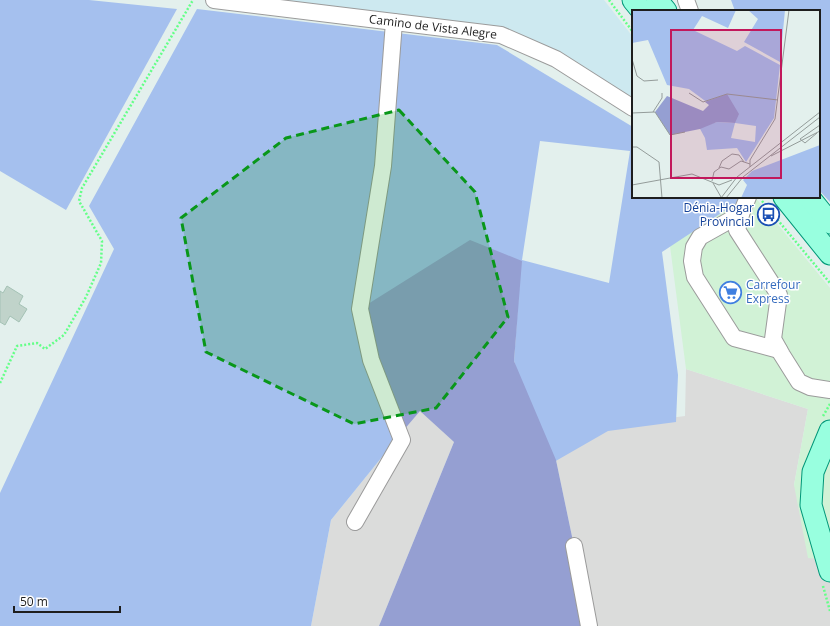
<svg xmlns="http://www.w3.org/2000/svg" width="830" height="626" font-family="'Open Sans',sans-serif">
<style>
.residential{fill:#dbdcdb}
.commercial{fill:#d1f2d6}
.farmland{fill:#cde9f0}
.grass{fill:#a5c0ee;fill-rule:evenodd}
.forest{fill:#959fd2}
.building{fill:#c0d3ca;stroke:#a4c2b5}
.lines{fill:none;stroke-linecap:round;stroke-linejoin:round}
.minor-casing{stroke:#9b9b9b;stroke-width:18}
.major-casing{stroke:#009778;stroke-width:23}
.path{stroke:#64ff88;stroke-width:2.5;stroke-dasharray:2 2;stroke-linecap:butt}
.minor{stroke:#fff;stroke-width:16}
.major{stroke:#98ffdf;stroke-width:21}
.marked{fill:#09971a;fill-opacity:0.2;stroke:#09971a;stroke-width:3;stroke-dasharray:8 5;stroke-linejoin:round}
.labels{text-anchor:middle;stroke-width:3;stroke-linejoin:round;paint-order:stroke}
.street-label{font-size:12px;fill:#1e1e1e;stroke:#fff}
.transit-label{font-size:12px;fill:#164399;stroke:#fff;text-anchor:end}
.shop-label{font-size:12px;fill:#366cbe;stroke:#fff;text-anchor:start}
.inset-road{fill:none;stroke:#949c9a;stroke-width:1}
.view{fill:#c2185b;fill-opacity:0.15;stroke:#c2185b;stroke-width:2}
.inset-edge{fill:none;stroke:#1e1e1e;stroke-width:2}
</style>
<rect width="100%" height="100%" fill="#e3f0ed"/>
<g class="residential">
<polygon points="686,369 808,409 794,485 830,560 830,626 589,626 574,546 556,460 617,425 685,416"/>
<polygon points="420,410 454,442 379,626 311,626 331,520"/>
</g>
<polygon class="commercial" points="746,197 755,197 830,288 830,560 808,558 794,485 808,409 686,369 670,246"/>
<polygon class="farmland" points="268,0 604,0 633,37 633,99 562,53 364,10"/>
<g class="grass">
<polygon points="0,0 89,0 177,9 66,210 0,171"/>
<polygon points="731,0 830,0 830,202 819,190 819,11 735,11"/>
<path d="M197 9 497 45 633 127V197L744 198 662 252 678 375 676 422 608 431 547 466 514 361 521 261 403 431 331 520 311 626H0V493L114 249 89 206ZM540 141 630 151 609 283 522 260Z"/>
</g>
<polygon class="forest" points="470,240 522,261 514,361 556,460 574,546 589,626 379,626 454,442 420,411 403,431 360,309"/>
<polygon class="building" points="7,286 23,296 19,304 27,309 19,322 10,316 5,325 0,322 0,291 3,293"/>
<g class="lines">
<defs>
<g id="minor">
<polyline points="214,0 501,35 556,59 633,108"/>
<polyline points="686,0 690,11"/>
<polyline points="748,197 741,214 737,230 779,295 773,339 782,355 799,382 810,387 830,390"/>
<polyline points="741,214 700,237 694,247 692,261 695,277 734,338 779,350"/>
<polyline points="355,522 402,440 371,360 360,309 383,166 394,22"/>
<polyline points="574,546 589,626"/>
</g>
<g id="major">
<polyline points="633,0 642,11"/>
<polyline points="657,0 666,11"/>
<polyline points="784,197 830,254"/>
<polyline points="809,197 830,223"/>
<polyline points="830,431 813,472 811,505 830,571"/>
</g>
</defs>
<use href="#minor" class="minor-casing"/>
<use href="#major" class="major-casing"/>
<g class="path">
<polyline points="609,0 633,32"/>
<polyline points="762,201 830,283"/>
<polyline points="0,383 17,346 37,343 45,349 64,335 86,297 101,263 102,241 79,201 82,188 193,0"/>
<polyline points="823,416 830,404"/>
<polyline points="823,586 830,611"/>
</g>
<use href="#minor" class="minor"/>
<use href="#major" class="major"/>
</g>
<path class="marked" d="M399 110 475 192 508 317 436 408 354 424 206 352 181 218 286 138Z"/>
<defs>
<symbol id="bus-ring" viewBox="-11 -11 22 22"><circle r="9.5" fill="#fff" stroke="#1a4fb4" stroke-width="1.5"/><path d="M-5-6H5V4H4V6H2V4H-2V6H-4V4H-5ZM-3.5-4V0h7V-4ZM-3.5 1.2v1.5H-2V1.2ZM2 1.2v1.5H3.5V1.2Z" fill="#1a4fb4"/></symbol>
<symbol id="supermarket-ring" viewBox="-11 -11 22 22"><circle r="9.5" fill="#fff" stroke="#3f7fe0" stroke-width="1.5"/><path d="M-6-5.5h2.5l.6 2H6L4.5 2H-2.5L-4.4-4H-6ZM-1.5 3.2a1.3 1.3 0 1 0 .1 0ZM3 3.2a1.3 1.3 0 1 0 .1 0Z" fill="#3f7fe0"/></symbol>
</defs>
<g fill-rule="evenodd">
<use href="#bus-ring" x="756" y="202" width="25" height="25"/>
<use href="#supermarket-ring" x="718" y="280" width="25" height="25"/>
</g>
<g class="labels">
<g class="street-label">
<text transform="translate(433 27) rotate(7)" y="4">Camino de Vista Alegre</text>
</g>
<g class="transit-label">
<text x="754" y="212">Dénia-Hogar<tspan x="754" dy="14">Provincial</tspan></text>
</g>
<g class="shop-label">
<text x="746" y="289">Carrefour<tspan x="746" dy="14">Express</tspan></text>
</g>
</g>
<g transform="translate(632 10)">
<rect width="188" height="188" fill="#e3f0ed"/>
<path d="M0 0H104L96 18 70 6 61 20 105 41 113 36 148 55 142 108 114 152 105 138 75 140 73 128 67 117 85 112 103 113 57 79 35 75 16 30 0 33ZM103 113 124 116 123 132 99 128ZM116 0H153L148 52 112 32 126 9ZM188 135V188H109L115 175 111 170 120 161Z" fill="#a5c0ee" fill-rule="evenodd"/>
<path d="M95 84 107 104 103 113 85 112 68 119 38 125 23 102 35 86 71 101 77 95 73 92Z" fill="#959fd2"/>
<path class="inset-road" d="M0 49 5 66 12 71 26 70M57 83 71 92 95 84 146 90M21 102 30 88V83M0 103 23 102 38 125 53 122M185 123 173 133 168 129 188 115M0 137H5L27 152 30 188M139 146 188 121M118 157V150L143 109 157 0M87 158 90 151 100 144 107 145 112 152M80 171 82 162 89 157 97 159 109 151 118 154M81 173 89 187M0 175 60 164 87 175 100 170M89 188 105 167 188 102M94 188 111 167 188 107"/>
<path class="view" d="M39 20H149V168H39Z"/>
<rect width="188" height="188" class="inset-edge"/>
</g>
<path d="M14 606v6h106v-6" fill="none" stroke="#1e1e1e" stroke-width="2"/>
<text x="20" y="606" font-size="12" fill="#1e1e1e" stroke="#ffffff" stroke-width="3" paint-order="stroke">50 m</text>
</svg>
